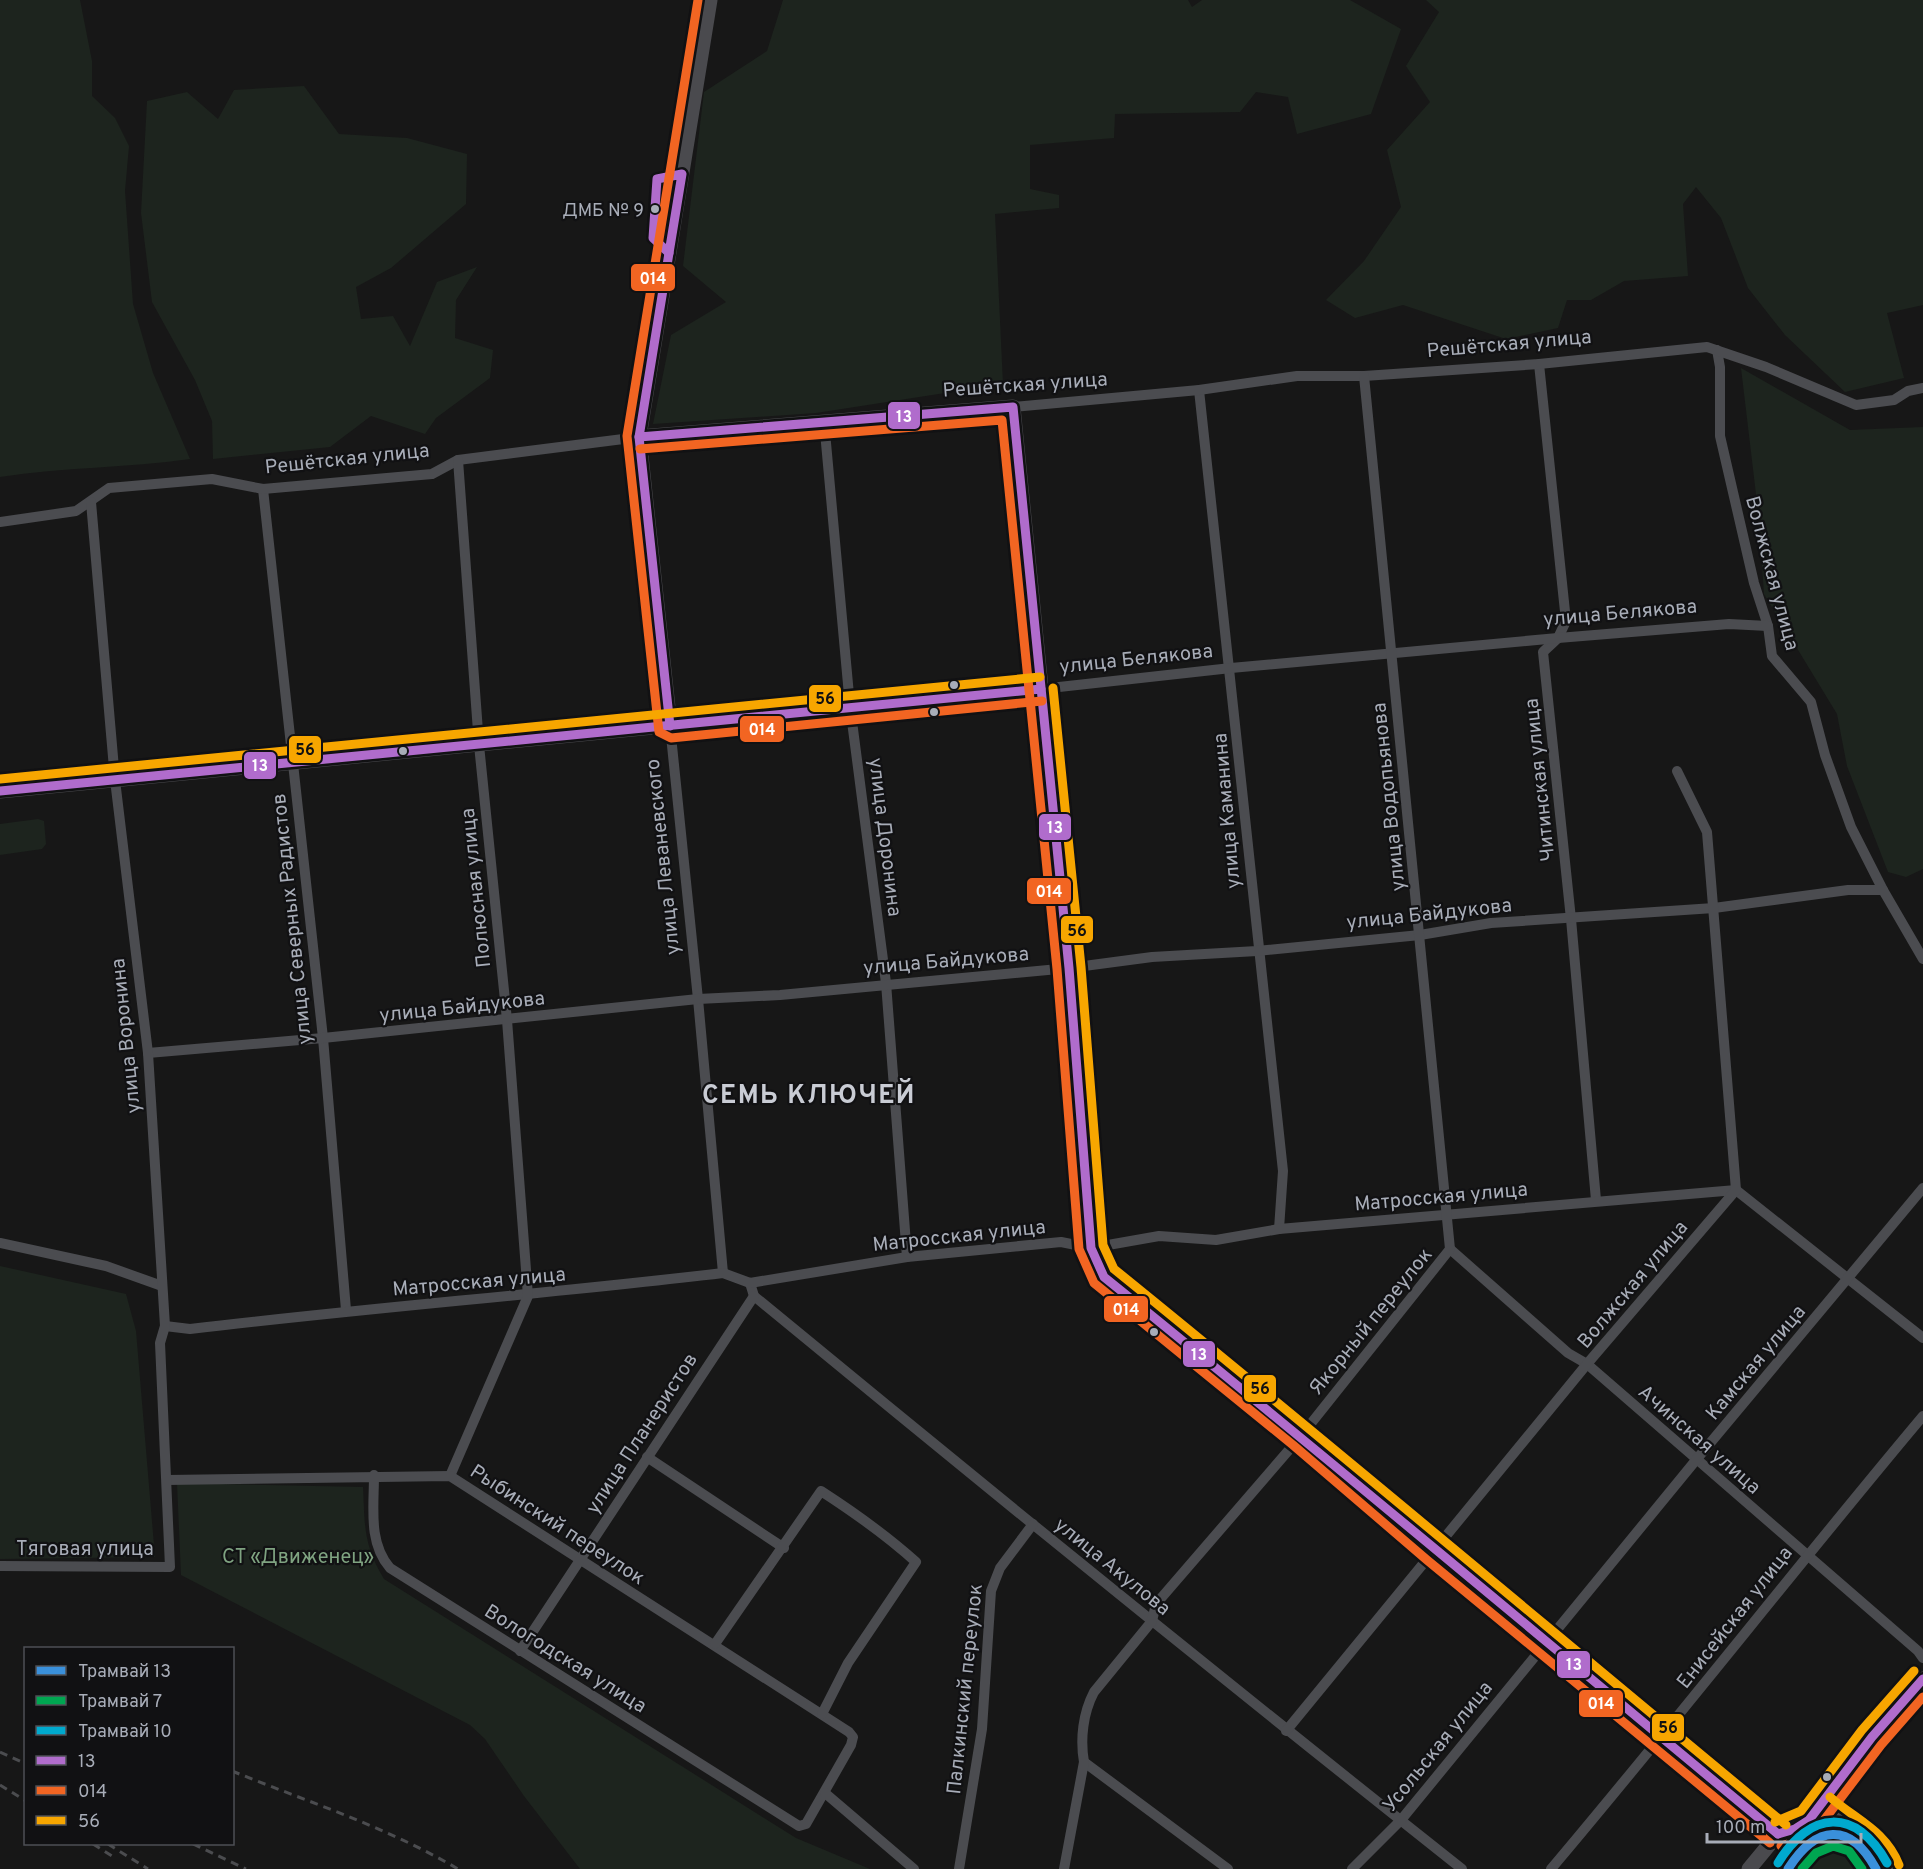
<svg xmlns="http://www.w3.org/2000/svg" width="1923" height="1869" font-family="Overpass,sans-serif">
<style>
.green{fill:#1d241e}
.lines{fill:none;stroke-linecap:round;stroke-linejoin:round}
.street{stroke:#4b4c50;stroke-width:10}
.secondary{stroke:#4a4a4e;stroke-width:15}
.tram{stroke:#4b4c4f;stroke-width:1.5}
.rail{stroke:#4b4c4f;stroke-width:3;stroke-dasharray:8 6;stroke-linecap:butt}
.bus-1-casing{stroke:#111113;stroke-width:14}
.bus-2-casing{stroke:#111113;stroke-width:14}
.bus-3-casing{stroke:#111113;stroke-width:14}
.bus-1{stroke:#b06ccc;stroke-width:9}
.bus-2{stroke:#f26522;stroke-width:9}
.bus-3{stroke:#f7a600;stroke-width:9}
.tram-1-casing{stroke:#111113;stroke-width:14}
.tram-2-casing{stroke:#111113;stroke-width:14}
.tram-3-casing{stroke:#111113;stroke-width:14}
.tram-1{stroke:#3a90db;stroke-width:9}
.tram-2{stroke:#00a651;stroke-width:9}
.tram-3{stroke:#00a9ce;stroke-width:9}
.bus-dot{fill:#a8adb8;stroke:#111113;stroke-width:2}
.labels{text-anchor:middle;stroke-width:4.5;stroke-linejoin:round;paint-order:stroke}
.bus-label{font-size:18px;fill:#a8adb8;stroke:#111113;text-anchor:end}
.street-label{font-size:20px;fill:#a8adb8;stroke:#111113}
.park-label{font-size:20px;fill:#7fa381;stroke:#111113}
.district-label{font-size:26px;font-weight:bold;letter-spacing:1.5px;fill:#c9ccd4;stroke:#111113}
.line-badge{stroke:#111113;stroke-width:2}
.badge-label{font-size:16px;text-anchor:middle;font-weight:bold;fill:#fff}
.pale-badge-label{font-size:16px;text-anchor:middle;font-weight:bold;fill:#111}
</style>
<rect width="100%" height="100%" fill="#171717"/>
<g class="green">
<path d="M0 0H80L92 61V96L115 118 129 146 125 191 133 304 153 373 190 459C127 468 63 467 0 477Z"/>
<polygon points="783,0 1188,0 1192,7 1202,0 1350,0 1401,29 1371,114 1297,134 1288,97 1256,92 1240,112 1115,114 1114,138 1030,145 1030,189 1059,195 1059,208 995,214 1003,384 816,413 653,424 671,335 726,302 683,266 704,92 767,51"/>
<polygon points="1426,0 1923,0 1923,305 1887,313 1904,378 1845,392 1785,335 1748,288 1721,218 1696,187 1683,204 1688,276 1624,281 1591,300 1567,300 1558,328 1506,339 1403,305 1355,318 1326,300 1364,261 1401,207 1387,150 1430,102 1406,66 1439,12"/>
<polygon points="304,86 339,134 407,138 467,154 466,204 391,268 356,287 361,319 393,316 410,346 437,282 477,267 456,300 455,338 493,350 490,378 436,418 425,434 371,416 330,447 213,459 212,421 195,380 152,302 141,213 147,101 187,92 218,119 234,90"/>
<polygon points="1741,368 1850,430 1923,427 1923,869 1906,877 1888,872 1847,766 1837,714 1764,594 1758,511"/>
<polygon points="38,819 44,821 46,844 42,849 0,855 0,824"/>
<polygon points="0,1266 126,1294 136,1331 155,1557 0,1559"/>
<path d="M177 1483 363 1487C365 1526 363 1544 384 1579L796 1838 870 1869H580L524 1796 485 1739 470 1725 181 1575Z"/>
<path d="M1830 1839C1850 1840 1863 1851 1869 1869H1794L1807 1853Z"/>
</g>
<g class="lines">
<g class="street">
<polyline points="1717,350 1720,367 1720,436 1754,583 1768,626 1772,656 1811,702 1825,755 1851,827 1883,890"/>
<polyline points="1539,364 1566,621 1558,638 1543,652 1571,919 1596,1200"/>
<polyline points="1199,390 1283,1171 1279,1229"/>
<polyline points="1013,407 1199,390 1297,376 1364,376 1539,364 1707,347 1766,367 1856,405 1894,400 1908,391 1923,388"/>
<polyline points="824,421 850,706 886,983 907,1257"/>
<polyline points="263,489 323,1038 346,1310"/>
<polyline points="0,522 76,511 109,488 212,479 263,489 432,474 458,460 639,437"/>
<polyline points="1041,689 1231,668 1558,638 1729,624 1768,626"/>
<polyline points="670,726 698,999 723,1273"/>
<polyline points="148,1053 323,1038 698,999 780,995 1069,968 1152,957 1257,951 1420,935 1491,923 1714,908 1848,890 1883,890 1923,959"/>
<polyline points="0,1243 106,1266 162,1286"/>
<polyline points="1450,1249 1568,1353 1587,1364 1918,1651 1923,1658"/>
<path d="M750 1283 754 1296C988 1489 1224 1680 1462 1869"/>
<path d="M165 1326 190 1329C367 1308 545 1294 723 1273L750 1283 907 1257 1061 1242 1091 1248 1159 1236 1216 1240 1279 1229 1736 1190 1923 1338"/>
<polyline points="647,1457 784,1548"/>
<polyline points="450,1476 528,1296 507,1020 479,745 458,460"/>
<path d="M167 1480 450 1476 849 1732 853 1737 851 1745 806 1824 799 1826 390 1568C368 1543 374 1507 374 1475"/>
<polyline points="0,1566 170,1567 160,1343 165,1326 148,1053 115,780 91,502"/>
<path d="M715 1644 821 1491C855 1513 886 1535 916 1562L848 1663 822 1714"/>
<polyline points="520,1651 754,1296"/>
<polyline points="1286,1731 1587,1364 1736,1190 1707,832 1677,771"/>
<polyline points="1084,1762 1228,1869"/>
<polyline points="825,1793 914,1869"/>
<polyline points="959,1869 982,1729 991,1591 1000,1568 1033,1524"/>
<path d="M1064 1869 1084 1762C1080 1739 1083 1713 1094 1692L1152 1621 1156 1604 1301 1436 1450 1249 1364 376"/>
<polyline points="1352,1869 1401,1820 1696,1460 1923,1188"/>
<path d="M1551 1869C1677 1720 1797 1566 1923 1416"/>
</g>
<g class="secondary">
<polyline points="639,437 1013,407 1069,968 1091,1248 1104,1277 1301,1436 1435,1551 1778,1834"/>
<polyline points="670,726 639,437 710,0"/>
<polyline points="0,791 1041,689"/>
<path d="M1822 1806C1844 1829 1879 1835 1888 1869"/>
<polyline points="1749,1869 1778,1834 1795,1829 1809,1820 1872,1737 1923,1679"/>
</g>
<polyline class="tram" points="1791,1869 1792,1860"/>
<g class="rail">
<polyline points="0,1752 26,1764"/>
<path d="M232 1771C308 1802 387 1827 458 1869"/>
<polyline points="0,1785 26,1801"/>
<polyline points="93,1844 112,1856"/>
<polyline points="108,1844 148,1869"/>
<polyline points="193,1844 246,1869"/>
</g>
<defs>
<g id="bus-1">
<polygon points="682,174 669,253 653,238 657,179"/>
<polyline points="669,253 639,437 670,726"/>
<path d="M639 437 1013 407 1069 968 1091 1248 1104 1277C1331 1460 1553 1648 1778 1834"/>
<polyline points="0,791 1041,689"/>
<polyline points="1778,1834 1795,1829 1809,1820 1872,1737 1923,1679"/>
</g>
<g id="bus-2">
<polyline points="698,0 627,436 659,732 671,738 1042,701"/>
<polyline points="640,449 1002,420 1057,969 1079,1249 1094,1283 1293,1445 1427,1560 1770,1843"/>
<polyline points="1781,1846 1801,1840 1818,1828 1881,1745 1923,1697"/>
</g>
<g id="bus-3">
<path d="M1053 688 1081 967 1103 1245 1114 1269C1340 1452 1562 1640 1786 1825"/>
<polyline points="0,779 1040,677"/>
<path d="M1830 1797C1856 1820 1886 1831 1899 1865"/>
<polyline points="1775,1822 1801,1811 1862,1730 1914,1671"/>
</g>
</defs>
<use href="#bus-1" class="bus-1-casing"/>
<use href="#bus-2" class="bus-2-casing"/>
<use href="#bus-3" class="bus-3-casing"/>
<use href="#bus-1" class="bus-1"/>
<use href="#bus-2" class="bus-2"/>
<use href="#bus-3" class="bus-3"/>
<defs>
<path id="tram-1" d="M1788 1869C1816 1825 1850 1821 1876 1869"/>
<polyline id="tram-2" points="1802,1869 1816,1853 1833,1846 1849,1851 1862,1869"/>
<path id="tram-3" d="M1778 1863C1810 1810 1856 1807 1887 1863"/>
</defs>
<use href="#tram-1" class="tram-1-casing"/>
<use href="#tram-2" class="tram-2-casing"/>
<use href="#tram-3" class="tram-3-casing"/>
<use href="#tram-1" class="tram-1"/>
<use href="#tram-2" class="tram-2"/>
<use href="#tram-3" class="tram-3"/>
</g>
<g class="bus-dot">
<circle cx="655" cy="209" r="5"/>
<circle cx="954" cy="685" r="5"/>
<circle cx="934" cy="712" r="5"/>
<circle cx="403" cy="751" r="5"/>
<circle cx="1154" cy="1332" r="5"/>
<circle cx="1827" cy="1777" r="5"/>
</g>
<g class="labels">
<g class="bus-label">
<text x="644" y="216">ДМБ № 9</text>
</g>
<g class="street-label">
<text transform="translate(1509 343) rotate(-5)" y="7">Решётская улица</text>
<text transform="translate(1025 384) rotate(-4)" y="7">Решётская улица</text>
<text transform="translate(347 458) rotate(-6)" y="7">Решётская улица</text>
<text transform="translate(1773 573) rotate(75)" y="7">Волжская улица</text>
<text transform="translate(1620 612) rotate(-5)" y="7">улица Белякова</text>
<text transform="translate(1136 658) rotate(-6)" y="7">улица Белякова</text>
<text transform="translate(1539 780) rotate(-96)" y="7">Читинская улица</text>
<text transform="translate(1388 797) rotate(-96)" y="7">улица Водопьянова</text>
<text transform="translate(1226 811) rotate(-95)" y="7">улица Каманина</text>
<text transform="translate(886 837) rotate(83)" y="7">улица Доронина</text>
<text transform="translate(662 857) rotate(-96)" y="7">улица Леваневского</text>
<text transform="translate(475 888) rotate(-96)" y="7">Полюсная улица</text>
<text transform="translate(1429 913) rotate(-6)" y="7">улица Байдукова</text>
<text transform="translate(291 919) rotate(-96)" y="7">улица Северных Радистов</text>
<text transform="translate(946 960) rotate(-5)" y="7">улица Байдукова</text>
<text transform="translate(462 1006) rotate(-6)" y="7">улица Байдукова</text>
<text transform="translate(125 1036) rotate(-96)" y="7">улица Воронина</text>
<text transform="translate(1441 1196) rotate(-5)" y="7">Матросская улица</text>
<text transform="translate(959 1235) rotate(-6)" y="7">Матросская улица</text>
<text transform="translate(479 1281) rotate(-5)" y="7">Матросская улица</text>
<text transform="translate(1632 1284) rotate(-50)" y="7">Волжская улица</text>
<text transform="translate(1370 1321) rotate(-51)" y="7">Якорный переулок</text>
<text transform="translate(1755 1362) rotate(-50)" y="7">Камская улица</text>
<text transform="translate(641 1433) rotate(-57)" y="7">улица Планеристов</text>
<text transform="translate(1700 1439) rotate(41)" y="7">Ачинская улица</text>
<text transform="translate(558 1524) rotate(33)" y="7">Рыбинский переулок</text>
<text x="85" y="1555">Тяговая улица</text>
<text transform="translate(1113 1566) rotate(39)" y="7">улица Акулова</text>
<text transform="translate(1734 1617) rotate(-52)" y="7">Енисейская улица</text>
<text transform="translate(566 1658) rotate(32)" y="7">Вологодская улица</text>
<text transform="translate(964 1689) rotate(-84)" y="7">Палкинский переулок</text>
<text transform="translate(1437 1746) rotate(-51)" y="7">Усольская улица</text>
</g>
<g class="park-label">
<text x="298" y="1563">СТ «Движенец»</text>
</g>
<g class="district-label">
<text x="809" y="1103">СЕМЬ КЛЮЧЕЙ</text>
</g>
</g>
<g class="line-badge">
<rect x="630" y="263" width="46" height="29" rx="6" fill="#f26522"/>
<rect x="887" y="401" width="34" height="29" rx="6" fill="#b06ccc"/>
<rect x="808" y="684" width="34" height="29" rx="6" fill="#f7a600"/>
<rect x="739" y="715" width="46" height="28" rx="6" fill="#f26522"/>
<rect x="288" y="735" width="34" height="29" rx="6" fill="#f7a600"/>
<rect x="243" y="751" width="34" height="29" rx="6" fill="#b06ccc"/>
<rect x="1038" y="813" width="34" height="28" rx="6" fill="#b06ccc"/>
<rect x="1026" y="877" width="46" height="28" rx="6" fill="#f26522"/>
<rect x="1060" y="915" width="34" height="29" rx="6" fill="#f7a600"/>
<rect x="1103" y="1295" width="46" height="28" rx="6" fill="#f26522"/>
<rect x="1182" y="1340" width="34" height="28" rx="6" fill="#b06ccc"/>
<rect x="1243" y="1374" width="34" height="29" rx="6" fill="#f7a600"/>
<rect x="1556" y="1650" width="35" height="29" rx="6" fill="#b06ccc"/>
<rect x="1578" y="1689" width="46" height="29" rx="6" fill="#f26522"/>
<rect x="1651" y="1713" width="34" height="29" rx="6" fill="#f7a600"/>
</g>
<g class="badge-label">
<text x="653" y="284">014</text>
<text x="904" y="422">13</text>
<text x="762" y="735">014</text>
<text x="260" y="771">13</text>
<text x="1055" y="833">13</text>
<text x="1049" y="897">014</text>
<text x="1126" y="1315">014</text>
<text x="1199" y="1360">13</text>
<text x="1574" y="1670">13</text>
<text x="1601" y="1709">014</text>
</g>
<g class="pale-badge-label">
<text x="825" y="704">56</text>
<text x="305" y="755">56</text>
<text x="1077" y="936">56</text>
<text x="1260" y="1394">56</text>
<text x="1668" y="1733">56</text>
</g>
<rect x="24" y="1647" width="210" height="198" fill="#111113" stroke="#4d4f55" stroke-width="1.5"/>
<rect x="36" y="1666" width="30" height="9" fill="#3a90db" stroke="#4d4f55" stroke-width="1.5"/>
<text x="78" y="1677" font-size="18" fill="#a8adb8">Трамвай 13</text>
<rect x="36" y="1696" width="30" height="9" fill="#00a651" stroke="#4d4f55" stroke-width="1.5"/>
<text x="78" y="1707" font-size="18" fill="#a8adb8">Трамвай 7</text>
<rect x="36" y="1726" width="30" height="9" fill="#00a9ce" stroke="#4d4f55" stroke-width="1.5"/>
<text x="78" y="1737" font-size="18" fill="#a8adb8">Трамвай 10</text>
<rect x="36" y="1756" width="30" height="9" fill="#b06ccc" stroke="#4d4f55" stroke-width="1.5"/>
<text x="78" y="1767" font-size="18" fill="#a8adb8">13</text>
<rect x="36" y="1786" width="30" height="9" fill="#f26522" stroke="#4d4f55" stroke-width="1.5"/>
<text x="78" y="1797" font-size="18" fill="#a8adb8">014</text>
<rect x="36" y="1816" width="30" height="9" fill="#f7a600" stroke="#4d4f55" stroke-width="1.5"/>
<text x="78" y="1827" font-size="18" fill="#a8adb8">56</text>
<path d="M1707 1833v9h154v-9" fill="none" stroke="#a8adb8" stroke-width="3"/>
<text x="1716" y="1833" font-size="18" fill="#a8adb8" stroke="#111113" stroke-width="4.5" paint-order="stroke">100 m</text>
</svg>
